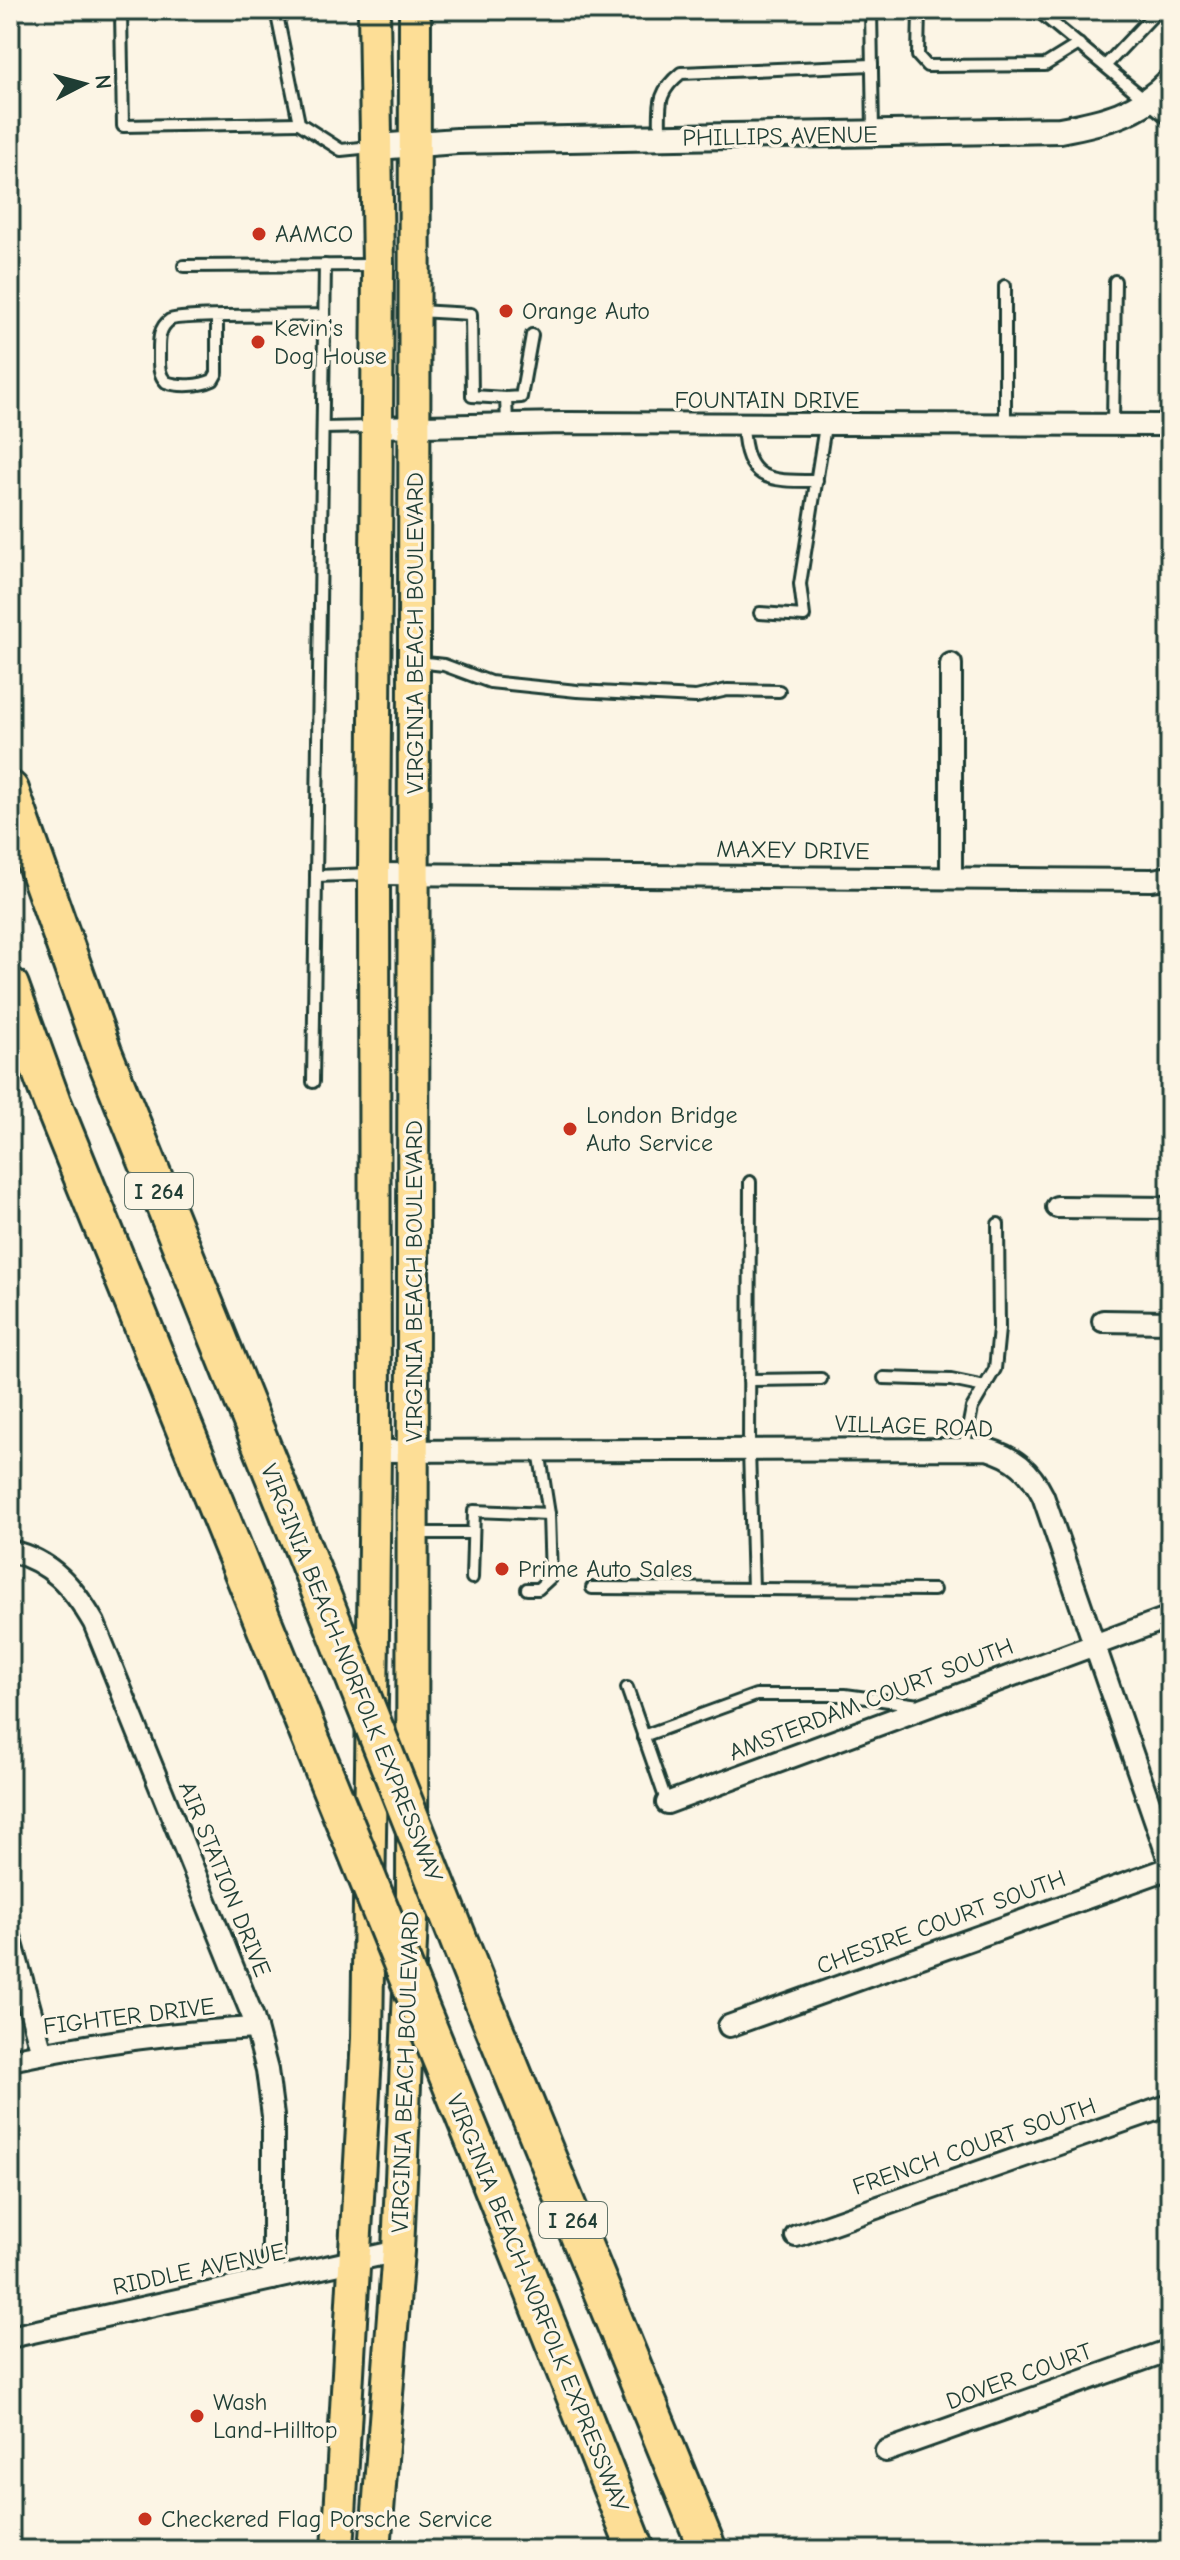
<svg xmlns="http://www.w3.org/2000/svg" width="1180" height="2560" font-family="'Comic Neue',sans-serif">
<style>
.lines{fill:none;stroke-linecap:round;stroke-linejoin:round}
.service-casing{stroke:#1f3d34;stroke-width:16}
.minor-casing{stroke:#1f3d34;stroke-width:26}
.tertiary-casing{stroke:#1f3d34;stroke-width:30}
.primary-casing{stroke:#1f3d34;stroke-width:36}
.motorway-casing{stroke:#1f3d34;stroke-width:42}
.service{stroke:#fcf5e5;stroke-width:10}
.minor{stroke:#fcf5e5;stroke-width:20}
.tertiary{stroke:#fcf5e5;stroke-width:24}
.primary{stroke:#fdde96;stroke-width:30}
.motorway{stroke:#fdde96;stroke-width:36}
.motorway-bridge-casing{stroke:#1f3d34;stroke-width:42;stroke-linecap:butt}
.motorway-bridge{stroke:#fdde96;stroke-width:36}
.poi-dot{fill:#c8321e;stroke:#fcf5e5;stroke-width:3}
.labels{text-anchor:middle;stroke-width:7;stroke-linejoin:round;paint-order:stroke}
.shield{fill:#fcf5e5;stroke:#617469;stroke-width:2}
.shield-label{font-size:22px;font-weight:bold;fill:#1f3d34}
.street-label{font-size:24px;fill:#1f3d34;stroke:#fcf5e5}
.poi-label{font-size:24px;fill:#1f3d34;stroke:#fcf5e5;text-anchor:start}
</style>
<rect width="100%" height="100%" fill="#fcf5e5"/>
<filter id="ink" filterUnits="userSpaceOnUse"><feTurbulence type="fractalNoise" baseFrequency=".0125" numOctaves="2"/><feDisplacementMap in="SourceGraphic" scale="16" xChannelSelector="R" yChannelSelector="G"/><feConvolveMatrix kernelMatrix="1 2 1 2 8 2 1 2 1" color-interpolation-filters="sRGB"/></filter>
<g filter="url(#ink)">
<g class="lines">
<defs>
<g id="service">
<polyline points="276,10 299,123 341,150 371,147"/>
<polyline points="871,10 873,132"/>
<polyline points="919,10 918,56 927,66 1045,65 1079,44"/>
<polyline points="1037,10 1170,120"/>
<polyline points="121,13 123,126 299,123"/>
<polyline points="1106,65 1158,10"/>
<path d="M660 135C660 105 656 93 681 73L872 65"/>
<polyline points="184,266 374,265"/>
<polyline points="1005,286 1005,426"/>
<polyline points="418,311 471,314 472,396 506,398 507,424"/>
<path d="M217 317V373L213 380C200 386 179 387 166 382 158 374 159 365 159 354 159 342 158 328 170 320 179 314 302 316 324 315"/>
<polyline points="506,398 521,397 532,335"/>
<polyline points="1113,425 1115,281"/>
<path d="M743 426C746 482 768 481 817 481"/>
<polyline points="323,428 373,427"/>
<polyline points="760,613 804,616 800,584 825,426"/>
<polyline points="417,662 444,665 490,682 577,691 696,697 727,690 779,691"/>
<polyline points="316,876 372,874"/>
<polyline points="313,1082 325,265"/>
<polyline points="750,1182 749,1449 753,1589"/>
<polyline points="884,1378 951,1380 985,1387"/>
<polyline points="749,1380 821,1379"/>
<polyline points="964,1449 972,1408 995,1369 999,1329 998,1224"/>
<polyline points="415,1533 473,1533"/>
<polyline points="472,1578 474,1511 549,1514"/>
<polyline points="592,1588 934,1590"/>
<polyline points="527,1589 538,1589 551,1577 549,1514 539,1450"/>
<polyline points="627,1688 667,1803"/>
<polyline points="643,1736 756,1695 845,1695 919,1705"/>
</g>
<g id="minor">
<polyline points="375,427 564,423 1159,425"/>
<polyline points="951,664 951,878"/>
<polyline points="374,874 1152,880 1170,877"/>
<polyline points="1057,1207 1170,1208"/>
<polyline points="1103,1321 1170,1322"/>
<path d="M375 1451 987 1449C1014 1457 1030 1470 1043 1496L1170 1863"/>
<path d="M10 1551C52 1561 73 1587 94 1623L253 2017 267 2070 273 2116V2279"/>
<polyline points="667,1803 1170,1617"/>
<polyline points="10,1936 42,2053"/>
<polyline points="729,2026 1170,1868"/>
<path d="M10 2060C92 2043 173 2032 256 2028"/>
<polyline points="796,2236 1170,2105"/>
<polyline points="10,2337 398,2251"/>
<polyline points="886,2451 1170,2350"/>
</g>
<path id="tertiary" d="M377 147 457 141 1060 130C1103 122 1139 114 1170 81"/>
<g id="primary">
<polyline points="338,2550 367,2038 373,1633 375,1451 374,874 378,265 374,10"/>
<polyline points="375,2550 398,2251 412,1918 415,10"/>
</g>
<g id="motorway">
<polyline points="10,790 103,1052 319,1588"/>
<polyline points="10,986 52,1102 314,1747"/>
<polyline points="477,1986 708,2550"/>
<polyline points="474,2140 636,2550"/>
</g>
</defs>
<use href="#service" class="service-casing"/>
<use href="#minor" class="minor-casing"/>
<use href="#tertiary" class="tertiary-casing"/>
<use href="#primary" class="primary-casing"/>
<use href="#motorway" class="motorway-casing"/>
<use href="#service" class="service"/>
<use href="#minor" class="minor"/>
<use href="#tertiary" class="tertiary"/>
<use href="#primary" class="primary"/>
<use href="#motorway" class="motorway"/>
<defs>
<g id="motorway-bridge">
<polyline points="319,1588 477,1986"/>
<polyline points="314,1747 474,2140"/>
</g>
</defs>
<use href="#motorway-bridge" class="motorway-bridge-casing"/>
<use href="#motorway-bridge" class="motorway-bridge"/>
</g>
</g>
<g class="poi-dot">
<circle cx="259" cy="234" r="8"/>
<circle cx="506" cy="311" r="8"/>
<circle cx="258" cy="342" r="8"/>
<circle cx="570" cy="1129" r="8"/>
<circle cx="502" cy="1569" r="8"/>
<circle cx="197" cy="2416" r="8"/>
<circle cx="145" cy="2519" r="8"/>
</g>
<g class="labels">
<g class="shield">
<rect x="125" y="1173" width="68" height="36" rx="6"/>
<rect x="539" y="2202" width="68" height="36" rx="6"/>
</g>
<g class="shield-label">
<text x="159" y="1199">I 264</text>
<text x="573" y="2228">I 264</text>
</g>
<g class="street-label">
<text transform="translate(780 136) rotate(-1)" y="8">PHILLIPS AVENUE</text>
<text x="767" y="408">FOUNTAIN DRIVE</text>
<text transform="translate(415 633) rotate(-90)" y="8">VIRGINIA BEACH BOULEVARD</text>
<text transform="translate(793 850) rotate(1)" y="8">MAXEY DRIVE</text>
<text transform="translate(414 1281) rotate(-90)" y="8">VIRGINIA BEACH BOULEVARD</text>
<text transform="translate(914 1426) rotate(2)" y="8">VILLAGE ROAD</text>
<text transform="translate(352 1673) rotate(68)" y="8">VIRGINIA BEACH-NORFOLK EXPRESSWAY</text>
<text transform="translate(871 1699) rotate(-21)" y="8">AMSTERDAM COURT SOUTH</text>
<text transform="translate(225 1879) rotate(68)" y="8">AIR STATION DRIVE</text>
<text transform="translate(941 1922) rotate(-20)" y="8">CHESIRE COURT SOUTH</text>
<text transform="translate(129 2016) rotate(-7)" y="8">FIGHTER DRIVE</text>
<text transform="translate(405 2072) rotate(-88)" y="8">VIRGINIA BEACH BOULEVARD</text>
<text transform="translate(974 2146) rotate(-19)" y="8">FRENCH COURT SOUTH</text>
<text transform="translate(199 2269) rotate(-12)" y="8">RIDDLE AVENUE</text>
<text transform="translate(538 2303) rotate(68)" y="8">VIRGINIA BEACH-NORFOLK EXPRESSWAY</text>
<text transform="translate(1019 2376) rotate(-20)" y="8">DOVER COURT</text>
</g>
<g class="poi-label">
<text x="275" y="242">AAMCO</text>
<text x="522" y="319">Orange Auto</text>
<text x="274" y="336">Kevin's<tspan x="274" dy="28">Dog House</tspan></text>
<text x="586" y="1123">London Bridge<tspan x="586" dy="28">Auto Service</tspan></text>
<text x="518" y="1577">Prime Auto Sales</text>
<text x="213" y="2410">Wash<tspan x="213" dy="28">Land-Hilltop</tspan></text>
<text x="161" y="2527">Checkered Flag Porsche Service</text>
</g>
</g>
<rect width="1180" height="2560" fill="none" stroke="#fcf5e5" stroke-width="40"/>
<rect x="20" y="20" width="1140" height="2520" fill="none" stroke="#1f3d34" stroke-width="3" filter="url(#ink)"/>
<g transform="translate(84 84) rotate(84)" stroke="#fcf5e5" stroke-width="6" paint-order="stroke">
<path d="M0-6L14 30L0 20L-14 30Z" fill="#1f3d34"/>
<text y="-12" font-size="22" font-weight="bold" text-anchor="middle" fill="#1f3d34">N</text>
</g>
</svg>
